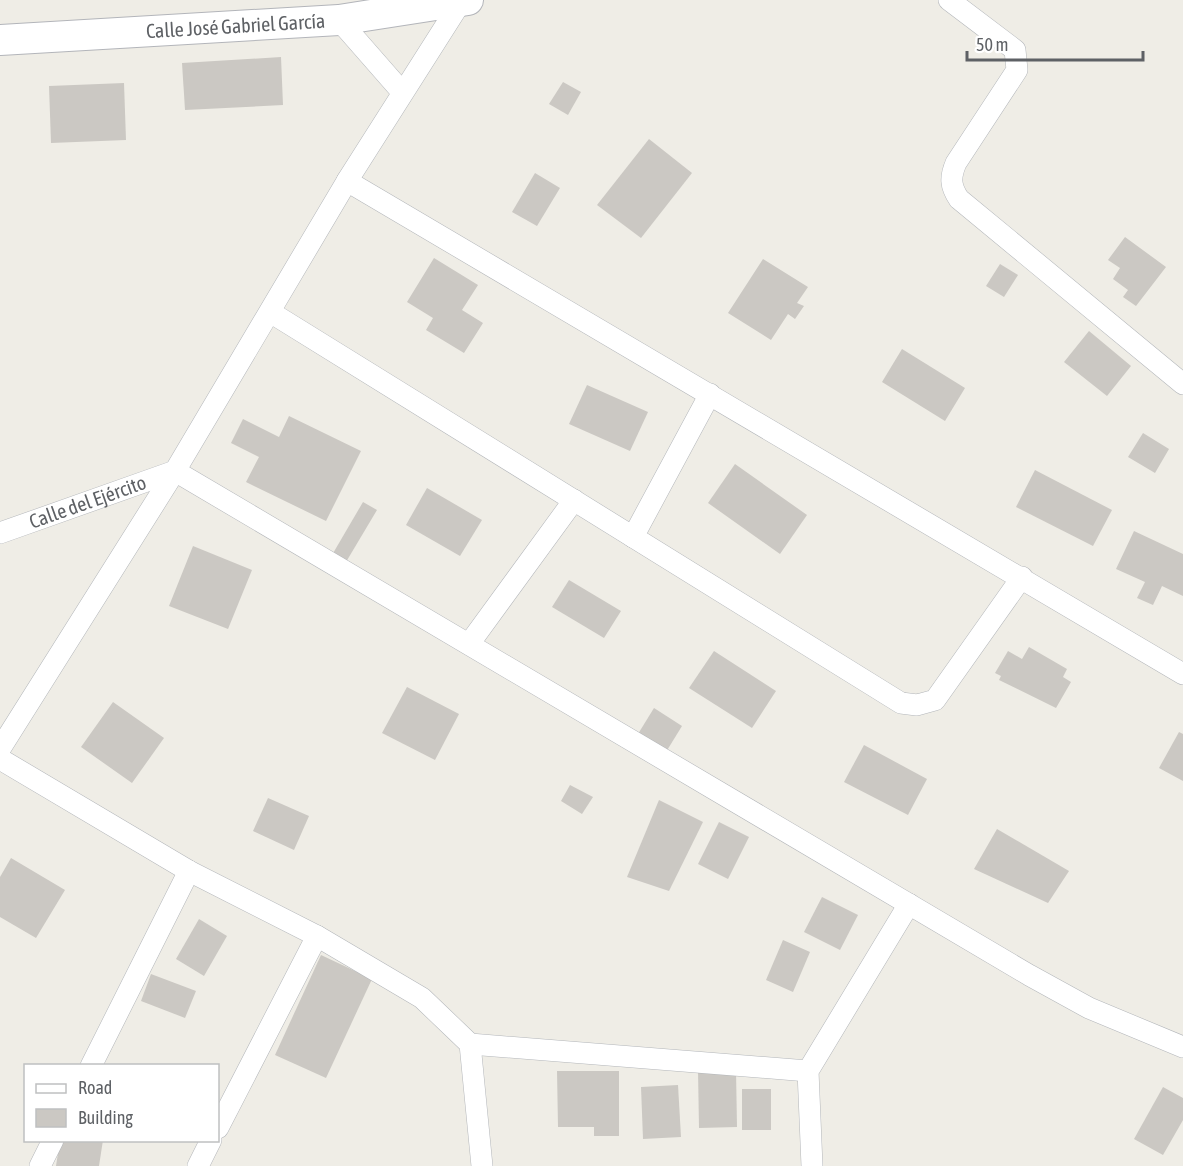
<svg xmlns="http://www.w3.org/2000/svg" width="1183" height="1166" font-family="'Asap Condensed',sans-serif">
<style>
.building{fill:#cbc8c3}
.lines{fill:none;stroke-linecap:round;stroke-linejoin:round}
.street-casing{stroke:#b3b6ba;stroke-width:22}
.secondary-casing{stroke:#b3b5ba;stroke-width:32}
.street{stroke:#fff;stroke-width:21}
.secondary{stroke:#fff;stroke-width:30}
.labels{text-anchor:middle;stroke-width:4.5;stroke-linejoin:round;paint-order:stroke}
.street-label{font-size:20px;fill:#5e6165;stroke:#fff}
</style>
<rect width="100%" height="100%" fill="#efede6"/>
<g class="building">
<polygon points="281,57 283,105 185,110 182,63"/>
<polygon points="563,82 581,92 568,115 549,104"/>
<polygon points="124,83 126,140 51,143 49,86"/>
<polygon points="649,139 692,173 641,238 597,205"/>
<polygon points="535,173 560,188 537,226 512,212"/>
<polygon points="1125,237 1166,267 1136,306 1123,297 1128,290 1113,279 1120,268 1108,260"/>
<polygon points="434,258 478,285 462,310 483,323 464,353 426,330 433,318 407,302"/>
<polygon points="763,259 808,287 797,303 804,306 795,319 788,314 771,340 728,313"/>
<polygon points="1000,264 1018,275 1004,297 986,286"/>
<polygon points="1089,331 1131,366 1107,396 1064,362"/>
<polygon points="902,349 965,388 945,421 882,382"/>
<polygon points="587,385 648,412 630,451 569,424"/>
<polygon points="289,416 361,451 326,521 246,482 259,457 231,443 243,419 279,437"/>
<polygon points="1143,433 1169,449 1155,473 1128,457"/>
<polygon points="735,464 807,515 780,554 708,503"/>
<polygon points="1035,470 1112,510 1093,546 1016,507"/>
<polygon points="427,488 482,520 460,556 406,525"/>
<polygon points="363,502 377,510 346,562 332,555"/>
<polygon points="1134,531 1183,554 1183,596 1162,586 1153,605 1137,598 1145,582 1116,569"/>
<polygon points="193,546 252,570 228,629 169,606"/>
<polygon points="569,580 621,611 604,638 552,607"/>
<polygon points="1029,647 1067,669 1063,677 1071,682 1056,708 999,680 1001,676 995,673 1008,651 1022,659"/>
<polygon points="714,651 776,691 752,728 689,688"/>
<polygon points="407,687 459,714 435,760 382,733"/>
<polygon points="113,702 164,738 132,783 81,747"/>
<polygon points="654,708 682,726 666,752 638,734"/>
<polygon points="1179,732 1183,734 1183,781 1159,768"/>
<polygon points="864,745 927,779 908,815 844,782"/>
<polygon points="570,785 593,797 582,814 561,801"/>
<polygon points="268,798 309,816 294,850 253,831"/>
<polygon points="659,800 703,822 669,891 627,877"/>
<polygon points="719,822 749,837 728,879 698,864"/>
<polygon points="997,829 1069,871 1048,903 974,869"/>
<polygon points="11,858 65,890 36,938 0,917 0,877"/>
<polygon points="822,897 858,915 840,950 804,932"/>
<polygon points="199,919 227,936 204,976 176,959"/>
<polygon points="783,940 810,952 793,992 766,980"/>
<polygon points="321,955 372,979 326,1078 275,1055"/>
<polygon points="151,974 196,991 185,1018 141,1001"/>
<polygon points="698,1070 736,1070 737,1127 699,1128"/>
<polygon points="557,1071 619,1071 619,1136 594,1136 594,1127 558,1127"/>
<polygon points="678,1085 681,1137 643,1139 641,1087"/>
<polygon points="1163,1087 1183,1098 1183,1120 1163,1155 1134,1139"/>
<rect x="742" y="1089" width="29" height="41"/>
<polygon points="60,1140 103,1140 99,1166 56,1166"/>
</g>
<g class="lines">
<defs>
<g id="street">
<path d="M949 0 1015 50 1017 70 956 163C950 177 950 186 959 199L1183 384"/>
<polyline points="339,20 402,92"/>
<polyline points="347,181 1183,674"/>
<polyline points="270,312 901,703 917,705 935,700 1022,577"/>
<polyline points="175,471 1029,975 1089,1008 1183,1047"/>
<path id="s1" d="M0 533 175 471"/>
<polyline points="633,537 710,394"/>
<polyline points="469,644 574,500"/>
<polyline points="0,749 175,471 347,181 462,0"/>
<polyline points="0,759 189,871 317,936 422,998 470,1044 482,1166"/>
<polyline points="470,1044 808,1071"/>
<polyline points="91,1066 189,871"/>
<polyline points="218,1128 317,936"/>
<polyline points="40,1166 53,1140"/>
<polyline points="198,1166 211,1140"/>
<polyline points="812,1166 808,1071 909,904"/>
</g>
<g id="secondary">
<path id="s2" d="M0 40 339 20 468 0"/>
</g>
</defs>
<use href="#street" class="street-casing"/>
<use href="#secondary" class="secondary-casing"/>
<use href="#street" class="street"/>
<use href="#secondary" class="secondary"/>
</g>
<g class="labels">
<g class="street-label">
<text dy="7" stroke="none"><textPath href="#s2" startOffset="236">Calle José Gabriel García</textPath></text>
<text dy="7" stroke="none"><textPath href="#s1" startOffset="93">Calle del Ejército</textPath></text>
</g>
</g>
<rect x="24" y="1064" width="195" height="78" fill="#ffffff" stroke="#bfc0c1" stroke-width="1.5"/>
<rect x="36" y="1084" width="30" height="9" fill="#ffffff" stroke="#bfc0c1" stroke-width="1.5"/>
<text x="78" y="1094" font-size="18" fill="#5e6165">Road</text>
<rect x="36" y="1109" width="30" height="18" fill="#cbc8c3" stroke="#bfc0c1" stroke-width="1.5"/>
<text x="78" y="1124" font-size="18" fill="#5e6165">Building</text>
<path d="M967 51v9h176v-9" fill="none" stroke="#5e6165" stroke-width="3"/>
<text x="976" y="51" font-size="18" fill="#5e6165" stroke="#ffffff" stroke-width="4.5" paint-order="stroke">50 m</text>
</svg>
